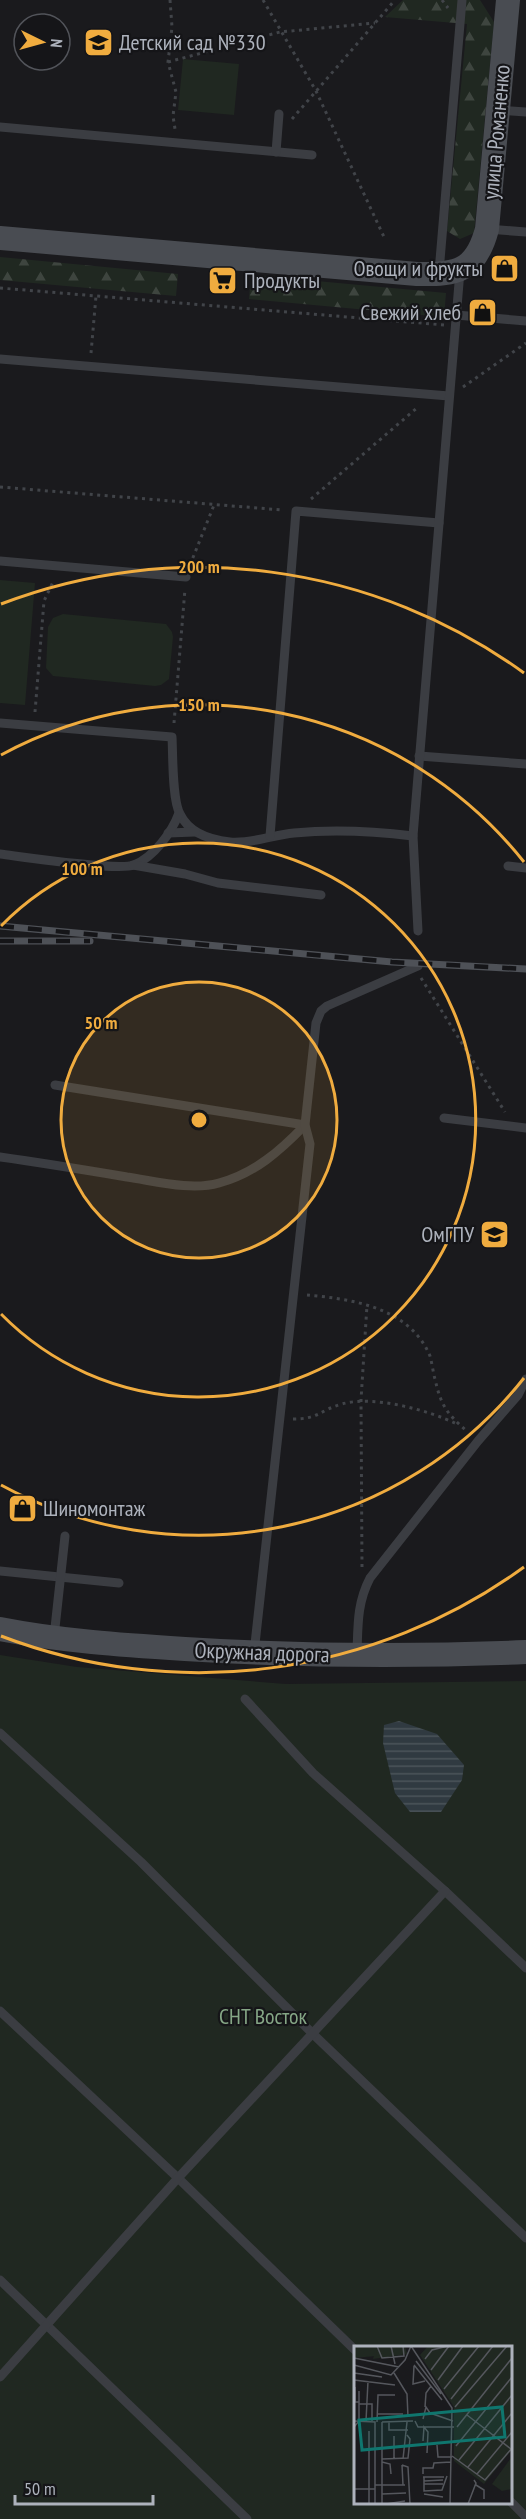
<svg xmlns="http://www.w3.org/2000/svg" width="526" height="2519" font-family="'PT Sans Narrow',sans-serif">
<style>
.green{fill:#202821;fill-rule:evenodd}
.forest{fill:url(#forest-firs)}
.water{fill:url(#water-rules)}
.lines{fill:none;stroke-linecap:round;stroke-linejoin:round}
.path{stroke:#414449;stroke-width:3;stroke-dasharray:3 4.5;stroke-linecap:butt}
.service{stroke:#3b3d42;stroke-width:9}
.secondary{stroke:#494c52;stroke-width:24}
.rail-casing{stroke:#4e5157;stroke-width:7}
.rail{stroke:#151518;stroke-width:4.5;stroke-dasharray:14;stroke-linecap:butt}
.ring{fill:none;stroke:#f0ac3f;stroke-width:3}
.labels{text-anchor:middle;stroke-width:4.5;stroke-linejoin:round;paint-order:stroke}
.poi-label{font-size:22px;fill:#adb2bc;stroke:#151518;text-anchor:start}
.street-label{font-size:22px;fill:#adb2bc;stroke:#151518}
.park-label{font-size:22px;fill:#85a685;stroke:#151518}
.inset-road{fill:none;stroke:#55575d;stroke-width:1.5}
.view{fill:#0f766e;fill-opacity:0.15;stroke:#0f766e;stroke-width:3}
.inset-edge{fill:none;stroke:#adb2bc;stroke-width:3}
.centre{fill:#f0ac3f;stroke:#151518;stroke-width:3}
.ring-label{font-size:18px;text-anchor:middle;font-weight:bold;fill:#f0ac3f;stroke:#151518;stroke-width:4.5;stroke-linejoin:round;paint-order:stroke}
</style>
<defs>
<pattern id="forest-firs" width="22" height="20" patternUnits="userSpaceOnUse" patternTransform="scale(1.5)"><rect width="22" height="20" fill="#202821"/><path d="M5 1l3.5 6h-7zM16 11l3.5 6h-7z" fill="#3e453f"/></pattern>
<pattern id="water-rules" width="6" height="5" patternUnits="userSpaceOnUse" patternTransform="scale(1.5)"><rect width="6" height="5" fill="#303a41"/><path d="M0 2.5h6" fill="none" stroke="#4b545a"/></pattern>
</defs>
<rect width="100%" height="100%" fill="#1a1a1d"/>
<g class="green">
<polygon points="183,59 239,64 234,115 178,110"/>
<polygon points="0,580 35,583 25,705 0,703"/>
<polygon points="63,614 166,624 172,632 173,637 169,679 161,685 155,686 53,676 46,668 48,627 53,618"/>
<path d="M0 1655 77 1667 286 1684 526 1681V2519H0ZM355 2348H510V2502H355Z"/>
</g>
<g class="forest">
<polygon points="403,0 480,0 494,22 474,233 460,239 447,231 467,24 385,17"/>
<polygon points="0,257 178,274 176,296 0,280"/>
<polygon points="251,275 446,293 444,317 249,299"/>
</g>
<polygon class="water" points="399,1721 437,1734 464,1765 462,1780 441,1812 410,1812 395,1793 383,1743 384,1725"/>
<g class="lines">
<g class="path">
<polyline points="170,0 172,27 168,62 176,92 173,116 175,129"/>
<polyline points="263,0 316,91 384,237"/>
<polyline points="442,0 448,8"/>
<polyline points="168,62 280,32 375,23"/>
<polyline points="292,119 395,0"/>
<polyline points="0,288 444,325"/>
<polyline points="91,353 96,296"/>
<polyline points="463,387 526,343"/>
<polyline points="0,487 282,510"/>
<polyline points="311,499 418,407"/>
<polyline points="190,565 214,505"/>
<polyline points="35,712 44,601 54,580"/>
<polyline points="174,723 185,589"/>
<polyline points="421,978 505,1112"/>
<path d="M307 1295C353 1299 410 1308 430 1356 432 1363 433 1372 435 1379 441 1406 447 1414 468 1432"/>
<path d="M293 1419C319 1419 320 1410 342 1404 373 1395 428 1410 457 1424"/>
<polyline points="362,1567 361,1400 367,1305"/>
</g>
<g class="service">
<polyline points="499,110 526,112"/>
<polyline points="0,127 312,155"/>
<polyline points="276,152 279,114"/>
<polyline points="487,229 526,232"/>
<polyline points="439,272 462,0"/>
<polyline points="456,315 526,321"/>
<polyline points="0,359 449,396"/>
<polyline points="0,561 186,577"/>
<path d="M0 723 172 737C173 755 172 800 180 814 189 833 211 840 230 842 251 844 273 835 294 833 335 829 372 831 413 836"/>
<polyline points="419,756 526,764"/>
<polyline points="168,833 195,832"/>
<polyline points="270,836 296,511 439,523"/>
<path d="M0 854C24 857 117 871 134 865 154 857 172 832 179 813"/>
<polyline points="133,865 185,874 218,883 321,895"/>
<polyline points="508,866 526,868"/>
<polyline points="418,931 413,836 460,271"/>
<polyline points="444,1118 526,1128"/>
<path d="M0 1157C43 1163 85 1170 127 1177 155 1181 191 1191 219 1183 255 1173 280 1151 305 1125L55 1085"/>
<polyline points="0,1571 119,1583"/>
<polyline points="54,1637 65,1536"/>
<polyline points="254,1653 310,1144 305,1125 316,1023 321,1011 327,1006 418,966"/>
<path d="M357 1653C358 1625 357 1603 370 1578L478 1441 518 1395 526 1379"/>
<polyline points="245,1699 313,1773 445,1891 526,1968"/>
<polyline points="0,1733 141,1862 313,2034 526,2238"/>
<polyline points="0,2011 178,2178 355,2350"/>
<polyline points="0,2280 247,2519"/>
<polyline points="0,2377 178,2178 445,1891"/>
<polyline points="510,2501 526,2517"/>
</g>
<g class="secondary">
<path d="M0 238 417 274C457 275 476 271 487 229L508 0"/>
<path d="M0 1629C61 1641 123 1645 185 1649 299 1656 412 1657 526 1652"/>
</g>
<defs>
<g id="rail">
<polyline points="0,926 392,962 526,969"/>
<polyline points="0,941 90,941"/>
</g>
</defs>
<use href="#rail" class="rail-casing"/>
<use href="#rail" class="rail"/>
</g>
<circle cx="199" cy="1120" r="138" fill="#f0ac3f" fill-opacity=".12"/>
<g class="ring">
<circle cx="199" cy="1120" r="138"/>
<path d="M1 926A277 277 0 1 1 1 1314"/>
<path d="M524 1378A415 415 0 0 1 1 1485M1 755A415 415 0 0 1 524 862"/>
<path d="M524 1567A553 553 0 0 1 1 1636M1 604A553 553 0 0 1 524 673"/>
</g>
<defs>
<symbol id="school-square" viewBox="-11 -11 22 22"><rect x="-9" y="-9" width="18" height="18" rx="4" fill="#f0ac3f" stroke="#151518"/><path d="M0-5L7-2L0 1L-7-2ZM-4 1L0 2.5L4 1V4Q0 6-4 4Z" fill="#111"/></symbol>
<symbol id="shop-square" viewBox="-11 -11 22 22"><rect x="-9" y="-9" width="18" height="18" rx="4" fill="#f0ac3f" stroke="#151518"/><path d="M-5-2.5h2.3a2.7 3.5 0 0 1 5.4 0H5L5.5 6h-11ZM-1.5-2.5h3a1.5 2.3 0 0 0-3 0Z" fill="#111"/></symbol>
<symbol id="supermarket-square" viewBox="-11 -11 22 22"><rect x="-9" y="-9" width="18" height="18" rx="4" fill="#f0ac3f" stroke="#151518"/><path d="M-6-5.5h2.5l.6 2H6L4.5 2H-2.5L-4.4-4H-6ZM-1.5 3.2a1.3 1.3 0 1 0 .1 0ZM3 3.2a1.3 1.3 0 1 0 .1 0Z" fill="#111"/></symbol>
<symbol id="university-square" viewBox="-11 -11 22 22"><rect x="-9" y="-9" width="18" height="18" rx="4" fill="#f0ac3f" stroke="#151518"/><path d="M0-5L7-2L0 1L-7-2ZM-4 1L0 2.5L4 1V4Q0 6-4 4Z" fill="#111"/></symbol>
</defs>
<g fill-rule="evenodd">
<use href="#school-square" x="82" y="26" width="33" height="33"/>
<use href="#shop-square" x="488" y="252" width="33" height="33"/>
<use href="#supermarket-square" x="206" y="264" width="33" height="33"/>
<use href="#shop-square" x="466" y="296" width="33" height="33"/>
<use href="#university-square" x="478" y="1218" width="33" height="33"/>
<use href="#shop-square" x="6" y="1492" width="33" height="33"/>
</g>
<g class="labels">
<g class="poi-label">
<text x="119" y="50">Детский сад №330</text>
<text x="483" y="276" text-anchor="end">Овощи и фрукты</text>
<text x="244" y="288">Продукты</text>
<text x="461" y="320" text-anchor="end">Свежий хлеб</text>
<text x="474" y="1242" text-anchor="end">ОмГПУ</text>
<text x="43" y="1516">Шиномонтаж</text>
</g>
<g class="street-label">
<text transform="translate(496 132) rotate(-85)" y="8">улица Романенко</text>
<text transform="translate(262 1652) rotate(2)" y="8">Окружная дорога</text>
</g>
<g class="park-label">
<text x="263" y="2024">СНТ Восток</text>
</g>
</g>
<g transform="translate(354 2346)">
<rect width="158" height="158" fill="#1a1a1d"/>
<path d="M23 0H51L53 8 19 13ZM74 0H157V105L130 138 100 115V61L66 9Z" fill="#202821"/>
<path d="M157 112V143L148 145 138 138Z" fill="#202821"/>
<path d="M0 0H23L22 10 0 12Z" fill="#202821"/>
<path class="inset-road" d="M23 0 28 12 50 10 49 0M37 0 41 18M57 0 98 62 96 158M0 12 45 21M71 13 78 4 94 0M62 15 87 48M0 19 37 29 51 14 57 0M60 19 88 54M60 20 59 38 71 35M77 24 95 0M0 27 28 31M40 27 53 48 54 71M0 34 41 39M84 34 109 0M1 41V56H5M90 43 125 0M97 53 139 0M5 58H18V75M71 61 72 47 77 40M101 61 153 0M23 68H49M113 69 157 103M69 73 72 61 76 67 99 75M0 75 21 76V158M12 75 14 35M61 75 64 81H100M23 76 24 49H41M28 76V158M28 76 59 75M35 76V84H54M0 81 5 75V45M103 81 158 12M40 90V113M69 95 70 81 74 86 73 107M83 99 84 111H98M102 100 158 31M98 110 131 134 158 102M28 113 54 112 56 93 53 89M49 113 53 76M105 114 158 49M28 116 36 118 37 128M48 119 54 121 56 158M48 119 49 139M114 121 158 67M69 128V122H79L80 117 97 116M123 128 158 86M69 131H90M70 131V145L88 144 93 130M70 135 89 134M70 138H89M21 139H51M122 139 130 144V153M0 143H21M28 148 52 147M70 148 89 151M15 158V85M32 158 51 155M114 158 122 137 120 134"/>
<path class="view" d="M148 61 151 91 8 104 5 74Z"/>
<rect width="158" height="158" class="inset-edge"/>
</g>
<circle cx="199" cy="1120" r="9" class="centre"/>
<g class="ring-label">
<text x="199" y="573">200 m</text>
<text x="199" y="711">150 m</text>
<text x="82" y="875">100 m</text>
<text x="101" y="1029">50 m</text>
</g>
<g transform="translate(42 42) rotate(95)"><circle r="28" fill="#151518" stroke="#52545a" stroke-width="1.5"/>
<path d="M0-4.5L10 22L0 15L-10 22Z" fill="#f0ac3f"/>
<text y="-9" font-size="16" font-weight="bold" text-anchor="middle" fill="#adb2bc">N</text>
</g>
<path d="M15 2495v9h138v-9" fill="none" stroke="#adb2bc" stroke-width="3"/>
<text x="24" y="2495" font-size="18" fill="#adb2bc" stroke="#151518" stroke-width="4.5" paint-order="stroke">50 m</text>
</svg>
